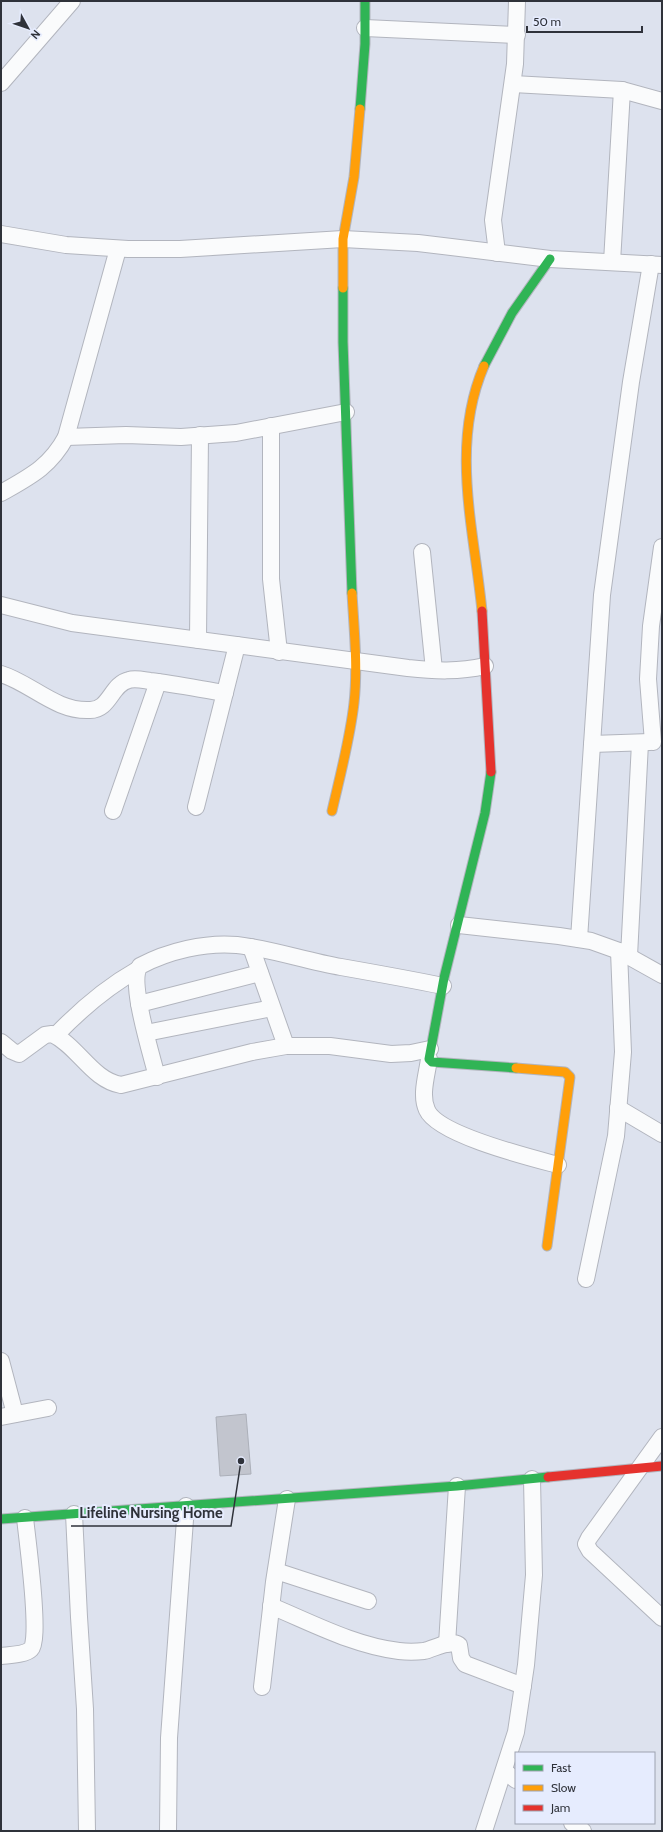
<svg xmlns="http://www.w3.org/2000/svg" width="663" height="1832" font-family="Cabin,sans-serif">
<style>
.building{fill:#c2c5ce;stroke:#acb0b9}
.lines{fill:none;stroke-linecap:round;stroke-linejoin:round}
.street-casing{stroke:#b2b5be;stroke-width:18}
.fast-casing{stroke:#b2b5be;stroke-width:11}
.slow-casing{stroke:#b2b5be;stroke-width:11}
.jam-casing{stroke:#b2b5be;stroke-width:11}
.street{stroke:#fafbfc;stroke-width:16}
.fast{stroke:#30b455;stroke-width:9}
.slow{stroke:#ff9f0a;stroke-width:9}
.jam{stroke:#e5322d;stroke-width:9}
.leader{fill:none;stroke:#2f323a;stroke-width:1.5}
.callout-dot{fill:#2f323a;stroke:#e6ecfe;stroke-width:1.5}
.callout-label{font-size:15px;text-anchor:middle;font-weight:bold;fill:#2f323a;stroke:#e6ecfe;stroke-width:4;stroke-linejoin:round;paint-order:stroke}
</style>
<rect width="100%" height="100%" fill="#dde2ee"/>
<polygon class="building" points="246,1414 251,1474 220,1476 216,1417"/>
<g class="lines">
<defs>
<g id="street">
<polyline points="365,28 517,35"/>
<polyline points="1,83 72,1"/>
<polyline points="513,84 622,90 662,101"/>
<polyline points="1,234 66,245 128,249 180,249 343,239 418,243 550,259 662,265"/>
<polyline points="497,253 493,220 515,64 517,1"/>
<polyline points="612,262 622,90"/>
<polyline points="271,426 271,579 279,652"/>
<polyline points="66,437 126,435 181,437 236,433 346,412"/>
<path d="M1 493C29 477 50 467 66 437L118 249"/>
<polyline points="422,552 434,670"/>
<path d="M1 605 72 623 408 668C435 671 459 672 485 666"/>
<polyline points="198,640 200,435"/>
<path d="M1 674C31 683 56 712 90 710 110 710 111 684 129 680 135 678 143 680 150 681 175 684 200 689 225 693"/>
<polyline points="653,742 648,679 651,626 662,547"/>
<polyline points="592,744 650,742"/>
<polyline points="196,807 237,645"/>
<polyline points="113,811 158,682"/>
<polyline points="459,925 559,936 591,941 619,951 662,975"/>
<polyline points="579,939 602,595 631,382 651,264"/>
<polyline points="251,947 286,1046"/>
<polyline points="629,956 640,743"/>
<polyline points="139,1004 260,973"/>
<polyline points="146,1033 272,1008"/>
<path d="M56 1035C81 1009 105 988 137 970"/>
<path d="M1 1042 12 1051 19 1054 45 1035 52 1034C78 1046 92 1080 121 1085L252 1052 286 1046H330L391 1054 411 1053 430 1049"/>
<path d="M429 1059C427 1075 420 1095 427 1110 438 1135 532 1158 558 1165"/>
<path d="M157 1077C152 1056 128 981 140 966 168 951 206 942 237 945 272 949 306 961 341 967 375 973 409 979 443 986"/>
<polyline points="618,1108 662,1134"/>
<polyline points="586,1279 616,1136 623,1052 619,951"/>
<polyline points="1,1361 15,1414"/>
<polyline points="1,1417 48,1408"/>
<polyline points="662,1437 589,1538 586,1544 590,1551 662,1618"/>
<polyline points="74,1514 79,1617 85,1709 87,1831"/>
<polyline points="276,1571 368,1601"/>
<path d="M271 1606C312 1623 355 1646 399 1651 407 1652 415 1652 424 1651 434 1649 449 1639 459 1645L461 1658 465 1664 523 1686"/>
<polyline points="447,1644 457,1486"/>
<path d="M1 1656C9 1655 25 1655 31 1649 41 1640 27 1537 25 1518"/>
<polyline points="262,1687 274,1582 287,1499"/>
<polyline points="504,1771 516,1780"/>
<polyline points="572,1823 583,1831"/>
<polyline points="168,1831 169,1738 186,1506"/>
<polyline points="484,1831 516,1732 526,1665 534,1575 532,1479"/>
</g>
<g id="fast">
<polyline points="360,109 365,44 365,1"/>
<polyline points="343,288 343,342 352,593"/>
<polyline points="484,366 512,313 550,259"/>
<polyline points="491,772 485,813 444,978 429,1059 432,1062 516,1068"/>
<polyline points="1,1519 457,1486 548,1477"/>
</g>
<g id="slow">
<polyline points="343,288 343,239 354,177 360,109"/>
<path d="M482 611C474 529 450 445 484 366"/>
<path d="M332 811C340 776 350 739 354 703 358 667 354 629 352 593"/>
<polyline points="516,1068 565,1072 570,1077 547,1246"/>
</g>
<g id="jam">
<polyline points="482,611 491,772"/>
<polyline points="548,1477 662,1466"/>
</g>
</defs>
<use href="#street" class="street-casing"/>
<use href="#fast" class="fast-casing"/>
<use href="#slow" class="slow-casing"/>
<use href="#jam" class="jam-casing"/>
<use href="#street" class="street"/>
<use href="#fast" class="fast"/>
<use href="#slow" class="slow"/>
<use href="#jam" class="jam"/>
</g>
<path class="leader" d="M241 1461L231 1526H71"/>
<circle class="callout-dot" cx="241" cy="1461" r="4"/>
<g class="callout-label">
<text x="151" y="1518">Lifeline Nursing Home</text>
</g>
<rect width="663" height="1832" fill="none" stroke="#2f323a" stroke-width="4"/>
<rect x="515" y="1752" width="140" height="72" fill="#e6ecfe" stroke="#9da2b0"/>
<rect x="523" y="1765" width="20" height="6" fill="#30b455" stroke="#9da2b0"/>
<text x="551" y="1772" font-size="12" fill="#2f323a">Fast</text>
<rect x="523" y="1785" width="20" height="6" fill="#ff9f0a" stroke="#9da2b0"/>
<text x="551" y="1792" font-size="12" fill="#2f323a">Slow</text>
<rect x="523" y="1805" width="20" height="6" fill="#e5322d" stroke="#9da2b0"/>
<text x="551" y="1812" font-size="12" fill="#2f323a">Jam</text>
<g transform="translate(28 28) rotate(130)" stroke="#e6ecfe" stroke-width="3" paint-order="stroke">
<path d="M0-3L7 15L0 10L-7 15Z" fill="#2f323a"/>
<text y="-6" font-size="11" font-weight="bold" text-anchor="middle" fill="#2f323a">N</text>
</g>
<path d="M527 26v6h115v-6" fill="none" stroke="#2f323a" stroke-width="2"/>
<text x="533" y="26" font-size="12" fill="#2f323a" stroke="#e6ecfe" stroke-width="3" paint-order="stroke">50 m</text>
</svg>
